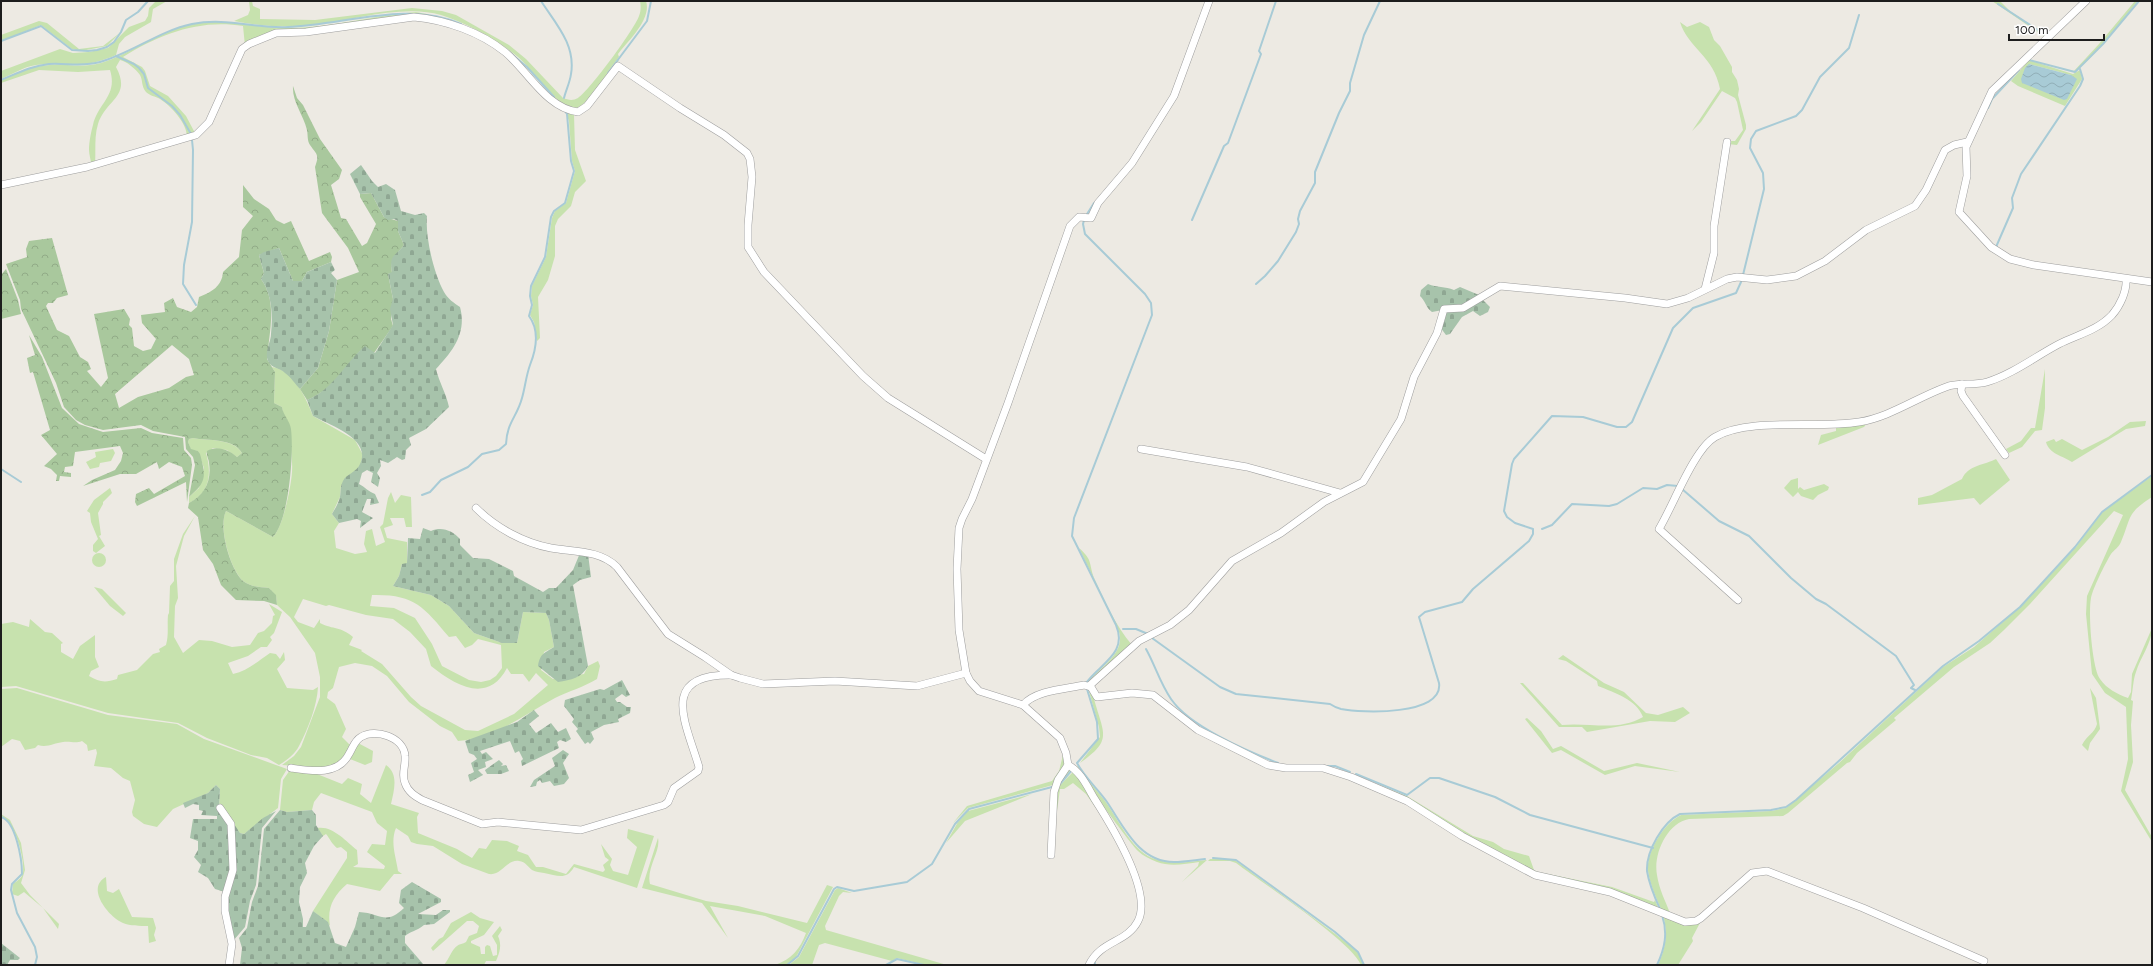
<svg xmlns="http://www.w3.org/2000/svg" width="2153" height="966" font-family="Figtree,sans-serif">
<style>
.grass{fill:#c7e2ae;fill-rule:evenodd}
.forest{fill:url(#forest-crowns);fill-rule:evenodd}
.cemetery{fill:url(#cemetery-stones)}
.water{fill:url(#water-waves)}
.lines{fill:none;stroke-linecap:round;stroke-linejoin:round}
.stream{stroke:#a8cbd6;stroke-width:2}
.street-casing{stroke:#9e9e9e;stroke-width:8}
.street{stroke:#fff;stroke-width:7}
</style>
<defs>
<pattern id="forest-crowns" width="20" height="18" patternUnits="userSpaceOnUse"><rect width="20" height="18" fill="#a9c89d"/><path d="M2 6a3 3 0 1 1 6 0M12 15a3 3 0 1 1 6 0" fill="none" stroke="#91ab87"/></pattern>
<pattern id="cemetery-stones" width="16" height="16" patternUnits="userSpaceOnUse"><rect width="16" height="16" fill="#a7c3ab"/><path d="M2 7V4a2 2 0 0 1 4 0v3zM10 15v-3a2 2 0 0 1 4 0v3z" fill="#8fa793"/></pattern>
<pattern id="water-waves" width="16" height="10" patternUnits="userSpaceOnUse"><rect width="16" height="10" fill="#a8cbd6"/><path d="M0 5q4-4 8 0t8 0" fill="none" stroke="#90aeb7"/></pattern>
</defs>
<rect width="100%" height="100%" fill="#edeae3"/>
<g class="grass">
<path d="M156 1H167L153 9 151 22 125 37 119 44 116 55C102 61 88 65 73 65 60 65 49 63 36 65 23 67 13 74 1 79V71L60 49 73 53 89 52 108 48 129 27 145 21 148 16 149 8Z"/>
<path d="M249 1H252L253 6 260 9V19L315 20 412 8 442 11 456 15 509 45 526 59 563 98C568 100 573 101 578 98 590 90 634 30 639 16 641 11 641 6 640 1H646C652 19 628 41 618 54L619 57C611 67 587 107 576 108 550 103 537 74 518 57 497 40 467 23 441 15 404 4 353 20 315 25 288 28 260 26 234 21L248 15 250 10Z"/>
<polygon points="1992,1 2000,1 2010,11 2046,36 2045,37"/>
<path d="M2135 1H2138C2124 17 2089 65 2073 72L2099 44Z"/>
<path d="M416 12C450 17 483 32 511 53 530 68 554 111 580 109L584 105 619 59 618 62 587 105 578 111C555 108 541 87 526 71 498 43 456 17 414 16 389 16 353 24 327 28 303 31 264 30 245 46L243 26C199 19 160 34 123 57L142 67 145 71 150 86 168 96 186 116 195 133 209 122 196 135 187 138C188 124 171 106 160 99 155 96 150 96 146 92 141 86 143 80 140 75 136 69 126 61 120 60L116 67C132 97 106 99 98 124 94 137 96 151 95 164L91 165C91 159 89 155 89 150 89 142 91 132 93 125 98 103 118 96 110 70L78 72 39 70 1 83V80C18 73 31 66 50 65 67 64 83 68 101 63 133 53 160 30 193 24 226 18 254 28 287 28 330 28 373 15 416 12Z"/>
<polygon points="39,21 47,23 79,49 103,46 121,32 107,46 81,51 72,49 41,25 1,41 1,35"/>
<path d="M1680 22 1687 27 1700 22 1709 27 1714 40 1720 46 1732 67V72L1737 80 1739 89 1738 95 1746 125V129L1737 145 1728 144V141H1735L1743 130 1737 102 1735 98 1722 91 1701 122 1692 131 1720 89C1714 56 1688 48 1680 22Z"/>
<path d="M2029 60 2073 74 2080 70 2082 79 2065 106 2018 86 2011 81ZM2029 64 2071 75 2062 99 2048 92Z"/>
<polygon points="565,111 574,114 575,150 586,181 575,192 571,206 558,219 555,226 555,256 548,280 538,297 540,338 537,341 534,322 530,315 533,305 531,296 532,286 546,257 552,218 555,211 566,203 575,171 572,161 569,121"/>
<path d="M272 367C294 370 306 398 313 416L355 440 363 455 360 466 341 486 340 497 332 514 339 523 334 531 336 548 355 554 367 552 364 544 366 531 372 529 376 546 385 542 380 527 383 524 388 498 391 492 395 503 401 495 411 497 412 527H406L404 518H390L393 525 384 528 387 538 407 542V564H402L399 576 393 586 431 595 449 606 474 633 502 643H517L523 612 546 613 549 620 554 647 544 652 541 670 553 679 584 674 588 666 598 661 600 666 597 679C584 687 569 691 555 698 525 714 495 739 458 741L452 732 440 726 409 702 387 676 372 666 355 663 339 667 333 688 328 692 327 698 335 704 346 729 342 737 351 746 343 761 326 768 282 765 294 756 301 747 320 697V677L315 653 290 617 277 605 276 596 269 588C260 587 251 587 243 581 230 569 218 526 226 511L228 512 273 537C283 527 291 487 292 472 293 455 289 437 287 420L283 414 282 407 274 403 275 372ZM372 595C414 594 423 606 449 637L456 636 465 648 472 645 478 639 501 645 502 668 496 676 490 680 481 682 469 680 442 666 432 644 415 618 394 608 370 606ZM303 599 326 606 329 605 366 615 393 619 410 632 426 649 431 666C456 686 488 704 507 668L511 674H523L529 682 536 673 548 685 514 714 478 731 465 730 421 706 411 697 382 664 361 651 362 650 349 645 353 637C340 626 334 630 320 623V619L314 628 298 622 294 617Z"/>
<polygon points="2045,369 2045,408 2042,430 2035,431 2022,447 2009,453 2006,449 2021,441 2031,428 2035,428"/>
<path d="M2146 421 2145 426 2126 429 2072 462C2063 456 2049 454 2046 442L2054 439 2056 442 2062 439 2082 450 2108 437 2130 422Z"/>
<polygon points="1868,422 1864,427 1818,445 1821,435 1836,431 1836,425"/>
<path d="M193 438C208 441 233 438 242 453L237 457 227 450 213 448 206 453C212 474 210 493 189 503V497L199 488 204 468 198 451 191 450 188 442 189 439Z"/>
<polygon points="113,449 115,453 111,461 100,463 99,467 90,469 86,462 96,457 95,452"/>
<path d="M1996 459 2010 480 1980 505 1974 498 1918 505V498L1932 495 1962 479C1968 465 1985 465 1996 459Z"/>
<path d="M2152 476V497C2126 514 2132 516 2121 542 2119 547 2114 550 2111 554 2105 564 2093 588 2091 598 2088 613 2092 668 2100 679 2107 689 2117 694 2128 698L2131 692 2132 674 2152 628C2152 643 2140 658 2136 672 2133 680 2133 690 2131 700L2133 701 2131 725 2133 762 2125 790 2152 837V842L2121 791 2128 759 2126 707 2105 693 2092 674 2086 614 2087 596 2123 515 2114 511 2030 604 2004 630 1990 643 1954 667 1894 718 1896 720 1857 753 1850 762 1847 763 1788 813 1783 816 1689 819C1667 823 1653 854 1657 875 1659 889 1665 900 1670 913L1662 912C1657 899 1650 885 1648 871 1646 852 1664 823 1681 815L1771 811 1786 808 1839 763 1943 667 1974 647 2020 607 2076 547 2102 512Z"/>
<polygon points="1798,478 1798,489 1800,487 1804,490 1824,484 1829,487 1828,490 1818,495 1813,500 1801,496 1798,492 1793,497 1784,488 1791,480"/>
<polygon points="110,488 112,493 103,502 103,504 98,513 101,535 99,536 105,546 96,553 93,551 93,545 98,539 91,522 90,513 87,511 94,500"/>
<path d="M195 516 184 536 176 566 178 598 175 606 174 637 183 653 199 640 212 641 232 647 250 645 258 633 264 631 272 623 273 616 275 615 269 604 282 612 274 633 270 637 272 640 267 647H261L248 656 228 663 233 674C247 671 257 662 270 653L276 654 280 659 284 652 285 660 277 669 287 688 313 690 318 687C317 706 308 729 299 746 295 754 287 760 279 765L267 758 251 755 207 738 178 723 108 713 16 686 1 687V624L13 622 29 627 30 619 45 632 52 633 63 643 61 644V652L73 659 80 646 95 635V657L99 667 91 671 89 676C99 682 105 683 117 679L118 675 137 670 153 654 160 652 159 649 166 645C169 634 167 625 168 615L169 613 170 586 174 581V559L183 534Z"/>
<path d="M1079 548C1094 561 1088 564 1095 580 1105 602 1116 626 1132 645L1087 683C1100 667 1128 652 1118 629Z"/>
<circle cx="99" cy="560" r="7"/>
<polygon points="94,587 102,589 126,613 123,616 110,606"/>
<path d="M1563 655 1604 683 1624 692 1646 713 1658 715 1683 707 1690 713 1675 722 1650 721 1587 732 1582 727H1559L1520 683H1523L1562 725C1589 722 1618 732 1643 717 1636 699 1615 693 1598 686L1597 681 1566 661 1558 659Z"/>
<path d="M17 688 108 715 177 724 204 739 287 769 281 779 278 808 244 834 240 833 219 807 220 789 216 785 208 793 173 809 157 827 144 824 133 816 132 812 135 800 130 781 123 778 111 768 94 766 97 753 96 749 88 751 87 745 82 741C75 744 71 741 63 742 54 743 47 748 38 745L35 748 25 750 20 741 12 739 1 747V689Z"/>
<path d="M1088 688 1097 698 1094 699C1104 735 1113 740 1080 763L1100 737 1099 727Z"/>
<path d="M2090 688 2096 698 2100 729 2090 743 2088 751 2082 745C2086 736 2095 733 2097 724Z"/>
<polygon points="1527,718 1541,731 1553,749 1561,746 1604,771 1637,763 1680,772 1635,766 1605,775 1561,750 1552,753 1525,719"/>
<polygon points="358,743 373,751 372,762 365,765 350,759"/>
<polygon points="1064,751 1065,762 1053,785 968,808 953,823 967,806 1052,781 1059,771"/>
<path d="M386 765C399 774 394 790 391 804L419 813 417 817 418 833 457 849 472 858 479 848 486 849 492 840 507 841 519 846 517 851 528 855 536 867H543L566 874 574 864 603 872 605 870 603 865 609 860 605 857 601 844 612 859 610 865 613 871 628 875 637 847 627 838 628 829 654 836 637 888 574 867C566 881 557 875 544 873 540 872 536 872 532 870 527 866 526 862 519 861 507 859 501 876 489 874L462 864 433 846 417 844 411 842 408 836 396 828C390 842 396 857 398 871L402 874H394L380 891 347 884C333 896 327 908 330 926L327 922 313 911 347 858V852L341 847 337 848C332 844 330 839 326 834L323 836 317 828C332 825 346 841 357 850L358 864 353 867 384 869 385 866 367 852 372 844 385 845 387 831 377 823 372 812 321 793 314 802 312 810 287 812 280 810 283 780 290 770 317 774 342 784 348 778 362 784 360 794 371 803Z"/>
<path d="M1077 765C1086 778 1096 789 1105 801 1119 820 1130 848 1152 858 1170 865 1189 862 1207 860L1182 882 1198 866 1199 862C1185 864 1170 867 1157 862 1150 859 1143 856 1138 851 1130 843 1078 773 1077 765Z"/>
<polygon points="1069,768 1072,768 1060,785 1074,771 1112,831 1086,794 1073,783 1064,789 1060,789 1056,818 1055,818 1057,785"/>
<polygon points="1354,775 1407,796 1473,836 1493,842 1504,849 1529,856 1534,870 1538,872 1612,887 1651,901 1654,902 1655,900 1658,907 1540,876"/>
<polygon points="1032,794 965,821 946,843 958,822 968,811"/>
<path d="M1 814 10 820 21 843 25 870 21 883 30 895 59 924 58 929 43 908 24 892 18 896 12 894 13 884C17 881 22 878 23 873 25 860 15 820 1 816Z"/>
<path d="M658 838C661 851 646 868 650 884L706 901 738 906 807 923 827 885 833 887 794 961 785 965H775C792 959 800 949 806 933L765 916 710 906 728 938 702 903 642 888Z"/>
<path d="M1210 859H1231L1236 861 1334 933 1358 952 1364 965H1361C1351 941 1261 882 1236 863L1230 861H1208Z"/>
<path d="M106 877 107 891 113 893 119 889 132 917 153 918 156 928 154 935 156 941 149 943 148 926C140 926 130 926 123 923 109 917 85 888 106 877Z"/>
<polygon points="838,888 852,893 843,892 839,896 825,926 826,930 947,965 926,965 897,958 892,961 825,943 819,945 812,965 789,965 799,957 835,890"/>
<path d="M471 912 480 918 494 922 484 935 471 941V943L480 947 481 954H485V947L487 945 490 946 493 956 497 955V945L492 936 500 926 502 930 498 936C502 945 500 952 496 961H486L484 965H444C449 959 452 949 457 946 459 944 463 944 466 942L469 936 477 933 479 926 473 921H467L433 951 431 948 439 939 443 937 451 923Z"/>
<path d="M1663 915 1675 920 1702 919 1692 938 1693 941 1678 965H1658C1666 948 1668 933 1663 915Z"/>
</g>
<g class="forest">
<path d="M293 86 297 98 303 105 320 139 342 170 339 179 331 185 341 218 346 219 362 246 367 243 376 224 360 197V194L371 193 384 217 398 221V231L404 245C396 255 390 258 392 273L388 274 393 299 391 319 393 326 374 353 360 351C345 370 330 391 307 400L300 389 318 368 329 331 337 280 359 272 348 248 322 213 315 167C320 154 316 154 310 145 307 141 308 134 307 130 303 114 292 102 293 86Z"/>
<path d="M243 185 254 199 269 209 276 220 284 224 291 221 309 261 330 252 332 257 331 262 307 272 302 281H293L279 248 259 255 264 273 261 279C278 302 269 333 267 359L275 372 274 403 282 407C283 415 290 421 291 429 294 453 289 520 273 537L228 512 226 511C218 527 230 569 243 581 251 587 260 587 269 588L276 595 277 605 264 601 236 600 221 585 213 564 203 550 198 517 188 508 189 503C204 496 212 481 209 463 209 459 206 456 207 451 217 445 229 450 237 457L242 453C234 438 208 441 193 438L189 439 188 442 191 449 198 451 200 454C206 476 207 482 189 497L195 465 193 457 186 449 185 437 153 431 141 425 103 430 85 425 76 420 64 407 56 383 21 309 20 300 6 264 27 257 26 249 29 241 52 238 68 295 57 298 53 303H48L46 306 57 330 69 336 80 357 88 362 91 369 87 371 101 387 108 378 94 314 124 309 130 319 129 325 132 328 134 346 143 351 151 349 156 339 142 323 141 315 165 312 164 303 173 298 177 307 191 312 197 307 199 297C212 292 222 286 223 272L239 257 242 230 253 216 243 207ZM172 345 189 359 194 375 186 377 169 388 138 397 119 408 115 394Z"/>
<polygon points="6,269 18,300 21,314 1,319 1,275"/>
<polygon points="29,335 42,357 62,408 79,424 103,432 141,428 152,433 183,438 184,450 191,458 192,465 187,502 186,482 137,506 135,502 136,494 149,488 154,494 185,476 182,467 169,462 159,469 157,462 136,474 120,474 83,486 92,480 115,470 121,461 123,453 120,446 75,452 73,466 65,467 64,472 71,473 71,477 60,476 59,481 56,481 57,475 51,469 44,466 57,454 41,435 50,430 33,372 30,373 27,358 35,355"/>
</g>
<g class="cemetery">
<path d="M361 165 372 181 378 187 386 184 395 190 401 211 415 215 424 213 427 216C425 237 434 274 444 292 448 299 454 303 460 307 467 333 453 351 436 369 439 382 446 393 449 407L426 429 409 438 411 445 406 450 405 459 402 460 397 457 388 463 380 460 381 466 377 473 380 478 378 487 371 482 373 473 367 470 362 473 359 484C365 487 369 492 375 494L379 503 370 505 371 499H367L362 512 373 518 360 528 361 521 357 519 339 523 332 514C335 509 339 502 340 497 341 491 340 487 343 481 346 474 357 472 360 464 372 439 330 425 313 416L307 400C334 389 344 364 365 346L375 353 393 325 390 309 393 299 388 274 392 272C389 254 395 257 404 245L398 231V221L394 219 388 220 384 217 371 193 360 194 350 174Z"/>
<path d="M279 248 293 281H302L307 272 331 262 335 270 331 273 337 280 329 331 318 368 300 389C295 384 291 377 285 373 279 367 272 369 268 361 264 352 271 342 271 334 273 316 272 294 261 279L264 273 259 255 264 252Z"/>
<path d="M1428 284C1437 288 1445 286 1454 290L1460 287 1479 295 1464 306 1432 312C1426 308 1425 300 1420 296L1421 290Z"/>
<polygon points="1481,298 1490,307 1488,312 1480,316 1473,311 1462,317 1450,334 1446,335 1440,327 1443,313"/>
<path d="M423 528 431 531C442 526 453 531 460 539V545L473 558 489 559 513 571 514 576 543 592 549 588H556L573 570 580 553 588 554 591 577 580 580 573 585 588 666C582 678 571 680 558 682L538 666C540 653 545 653 554 647L549 620 546 613 523 612 517 643H502L474 633 449 606 431 595 393 586 399 576 402 564 407 563 408 538 420 539Z"/>
<polygon points="622,680 630,695 626,697 622,694 615,699 617,702 620,702 627,707 631,707 630,713 618,719 619,722 604,725 591,732 594,739 590,744 588,742 585,744 576,731 578,729 572,722 574,719 564,706 565,700 600,689 604,690"/>
<polygon points="534,710 539,716 529,724 536,733 551,723 558,732 566,728 571,739 566,742 560,740 557,742 559,748 522,766 521,761 523,759 519,751 515,753 510,741 480,751 482,754 486,752 493,759 485,762 486,767 478,770 483,775 470,782 468,775 474,772 471,763 477,759 474,755 469,753 465,741 517,722"/>
<polygon points="563,750 569,754 563,763 569,778 564,784 554,786 550,781 542,783 540,780 537,782 536,786 530,787 534,780 555,766 552,758"/>
<polygon points="499,760 503,764 501,766 506,765 509,771 501,774 487,774 485,770"/>
<polygon points="216,785 220,789 219,807 228,819 232,870 225,892 215,889 208,878 198,872 201,865 194,857 198,850 198,841 190,838 193,819 217,819 217,816 201,815 203,811 199,810 199,805 193,804 185,808 183,803 208,793"/>
<path d="M280 810 287 812 312 810 316 815V825L323 836 314 846 305 863 307 873 300 887 299 902 303 919V927H306L313 911 328 922 335 943 346 947 355 927 359 912C381 913 385 926 404 908L399 903 401 890 412 882 441 899V902L418 914 436 915 443 910H450V912L434 924 424 925C417 931 409 932 405 936V943L424 965H240L242 948 239 938 247 928 252 902 258 886 264 829Z"/>
<polygon points="276,811 262,828 256,885 250,901 245,927 233,941 226,906 232,880 234,824 240,833 244,834 263,818"/>
<polygon points="1,943 20,958 18,960 10,960 7,965 1,965"/>
</g>
<polygon class="water" points="2029,64 2071,75 2077,79 2067,99 2064,100 2022,83 2021,79 2025,68"/>
<g class="lines">
<g class="stream">
<path d="M541 1C556 24 576 45 571 74 570 82 566 90 564 98"/>
<polyline points="1998,4 2047,36"/>
<polyline points="1,41 41,26 72,50 88,51 97,50 107,47 114,42 121,32 126,20 138,12 148,1"/>
<polyline points="508,51 527,67 554,97"/>
<polyline points="116,56 134,64 139,68 144,74 148,88 172,106 180,115 191,134"/>
<polyline points="2029,60 2075,72 2103,44 2139,1"/>
<polyline points="608,73 647,21 651,1"/>
<path d="M1 80C18 73 31 66 49 64 67 63 83 67 100 62 132 53 159 31 192 24 227 17 255 29 288 27 344 25 408 0 461 24"/>
<polyline points="1988,108 1992,99 2019,70"/>
<polyline points="192,140 193,150 192,222 184,265 183,284 196,305"/>
<polyline points="1087,214 1094,203"/>
<path d="M1084 220 1083 224 1085 234 1145 294 1151 303 1152 315 1074 518 1072 536 1075 542 1116 625C1128 653 1101 663 1086 683"/>
<polyline points="1192,220 1224,146 1228,143 1261,54 1259,51 1276,1"/>
<polyline points="1996,247 2013,208 2012,198 2021,174 2080,86 2083,79 2080,69"/>
<polyline points="1743,275 1764,189 1763,173 1750,148 1751,139 1756,131 1796,116 1802,110 1820,77 1849,48 1859,15"/>
<polyline points="1256,284 1265,276 1278,261 1296,232 1299,224 1298,219 1300,211 1315,183 1315,172 1339,113 1350,91 1350,83 1364,35 1380,1"/>
<polyline points="1,469 21,482"/>
<polyline points="1682,489 1719,521 1749,536 1791,578 1816,599 1826,604 1896,656 1914,685 1911,688 1915,690"/>
<path d="M422 495 430 492 441 480 468 467 482 454 499 450 506 444C507 422 517 417 522 398 525 388 526 376 530 365 536 350 540 331 529 316L532 305 530 296 531 286 545 257 551 217 554 211 565 203 574 171 571 161 567 114 564 110"/>
<polyline points="1542,529 1552,525 1572,504 1609,506 1617,504 1643,488 1657,489 1667,485 1678,486"/>
<polyline points="1123,629 1136,629 1148,634"/>
<path d="M1152 638 1220 687 1236 694 1330 704C1333 706 1337 708 1341 709 1361 713 1444 716 1439 683L1419 617 1425 612 1462 602 1473 589 1529 541 1533 534V529L1515 523 1507 517 1504 511 1512 464 1514 459 1552 416 1583 417 1617 427H1626L1632 422 1673 328 1693 308 1736 293 1741 282"/>
<path d="M1146 649C1155 665 1160 683 1171 699 1189 726 1247 751 1278 763"/>
<path d="M1087 689 1097 722 1098 739 1077 763C1085 778 1098 789 1107 802 1124 827 1139 862 1174 862 1184 862 1195 860 1205 859"/>
<polyline points="1326,766 1335,766 1350,772"/>
<polyline points="1356,774 1407,795 1430,778 1439,778 1495,797 1530,815 1653,848"/>
<polyline points="1060,784 1072,770"/>
<path d="M1 817C16 821 22 860 22 874L12 884 11 890 17 913 35 947 37 957 35 965"/>
<polyline points="1213,858 1236,860 1335,932 1358,952 1364,965"/>
<path d="M1660 909C1655 898 1649 884 1647 871 1646 851 1663 822 1680 814L1771 810 1786 807 1796 800 1943 666 1979 641 2020 607 2075 547 2102 512 2152 475"/>
<polyline points="787,965 798,956 834,889 837,887 854,891 907,882 932,864 955,824 969,809 1052,787"/>
<polyline points="886,965 897,959 924,965"/>
<polyline points="1094,965 1095,963"/>
<path d="M1657 965C1665 948 1668 933 1662 915"/>
</g>
<defs>
<g id="street">
<polyline points="2086,1 1992,91 1966,147 1967,176 1959,212 1991,247 2010,259 2034,265 2152,282"/>
<path d="M1 185 87 167 196 135 209 122 242 49 249 44 276 33 306 32 414 17C446 20 480 32 505 52 528 71 546 108 578 112L587 106 618 66 680 108 724 135 747 153 750 159 752 177 748 225V247L764 272 863 376 888 398 986 459"/>
<polyline points="1705,289 1714,253 1714,226 1727,142"/>
<polyline points="1962,384 1961,391 1963,396 2005,455"/>
<polyline points="1141,449 1247,467 1340,493"/>
<path d="M476 508C496 528 524 543 551 548 574 552 600 550 617 567L668 634 705 657 731 675 740 678 763 684 835 681 917 686 966 673"/>
<path d="M1738 600 1659 529C1673 506 1694 449 1715 437 1749 417 1819 429 1859 422 1890 417 1916 398 1946 387 1959 382 1973 386 1987 382 2013 374 2036 356 2059 344 2077 335 2098 330 2112 315 2120 306 2127 291 2126 279"/>
<polyline points="1089,686 1139,641 1170,625 1189,610 1232,561 1281,533 1324,502 1363,482 1401,419 1414,377 1437,333 1444,309 1463,308 1500,286 1625,298 1667,304 1688,298 1727,279 1737,277 1767,280 1796,276 1825,261 1866,230 1915,206 1926,190 1945,150 1954,145 1967,142"/>
<path d="M1023 705C1036 690 1066 689 1084 685L1091 687 1097 697 1132 693 1153 695 1198 730 1268 765 1286 768H1323L1351 777 1407 801 1462 836 1535 875 1610 892 1685 922 1696 921 1701 918 1752 873 1767 871 1863 908 1984 961"/>
<path d="M1068 765C1080 771 1087 786 1094 798 1110 823 1153 892 1138 921 1127 943 1101 940 1089 965"/>
<path d="M291 768C311 771 338 776 349 754 353 748 354 741 361 737 375 728 404 737 405 756 406 766 401 774 405 783 408 792 415 796 422 800L482 824 498 822 581 830 664 805 668 802 674 788 698 771 699 767C686 723 658 674 731 675"/>
<polyline points="220,808 231,824 232,846 233,870 225,897 225,911 232,944 229,965"/>
<polyline points="1051,855 1054,792 1058,780 1068,765 1066,753 1060,738 1023,705 979,691 970,681 966,673 959,630 957,569 959,528 962,519 972,499 1008,403 1070,226 1079,217 1091,218 1098,203 1132,163 1174,96 1209,1"/>
</g>
</defs>
<use href="#street" class="street-casing"/>
<use href="#street" class="street"/>
</g>
<rect width="2153" height="966" fill="none" stroke="#1d1d1d" stroke-width="4"/>
<path d="M2009 34v6h95v-6" fill="none" stroke="#1d1d1d" stroke-width="2"/>
<text x="2015" y="34" font-size="12" fill="#1d1d1d" stroke="#ffffff" stroke-width="3" paint-order="stroke">100 m</text>
</svg>
